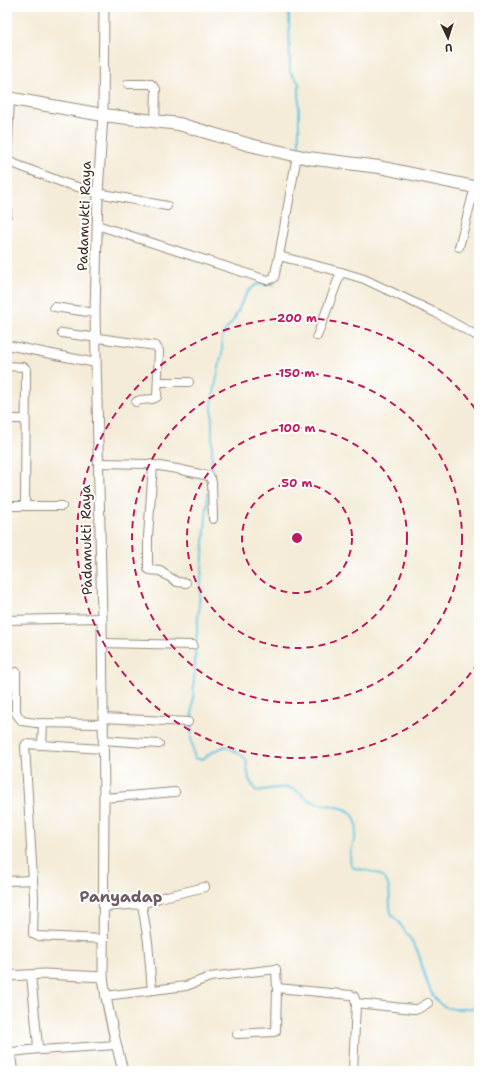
<svg xmlns="http://www.w3.org/2000/svg" width="486" height="1078" font-family="'Shantell Sans',sans-serif">
<style>
.lines{fill:none;stroke-linecap:round;stroke-linejoin:round}
.stream{stroke:#65c6e3;stroke-width:2}
.minor-casing{stroke:#988b7b;stroke-width:10}
.tertiary-casing{stroke:#988b7b;stroke-width:11}
.primary-casing{stroke:#988b7b;stroke-width:14}
.minor{stroke:#fff;stroke-width:8}
.tertiary{stroke:#fff;stroke-width:9}
.primary{stroke:#fff;stroke-width:12}
.ring{fill:none;stroke:#c2185b;stroke-width:2;stroke-dasharray:7 5}
.labels{text-anchor:middle;stroke-width:4;stroke-linejoin:round;paint-order:stroke}
.street-label{font-size:14px;fill:#3b2a1e;stroke:#fff}
.quarter-label{font-size:16px;font-weight:bold;fill:#6e5b63;stroke:#fff}
.centre{fill:#c2185b;stroke:#fff;stroke-width:2}
.ring-label{font-size:12px;text-anchor:middle;font-weight:bold;fill:#c2185b;stroke:#fff;stroke-width:4;stroke-linejoin:round;paint-order:stroke}
</style>
<rect width="100%" height="100%" fill="#fff"/>
<filter id="ink" filterUnits="userSpaceOnUse"><feTurbulence type="fractalNoise" baseFrequency=".025" numOctaves="2"/><feDisplacementMap in="SourceGraphic" scale="8" xChannelSelector="R" yChannelSelector="G"/><feConvolveMatrix kernelMatrix="1 2 1 2 8 2 1 2 1" color-interpolation-filters="sRGB"/></filter>
<filter id="wash" filterUnits="userSpaceOnUse"><feTurbulence type="fractalNoise" baseFrequency=".012" numOctaves="4" result="noise"/><feDisplacementMap in="SourceGraphic" scale="16" xChannelSelector="R" yChannelSelector="G"/><feGaussianBlur stdDeviation="0.9" result="paint"/><feColorMatrix in="noise" values="0 0 0 0 0 0 0 0 0 0 0 0 0 0 0 0 0 1.4 0 .05"/><feComposite in="paint" operator="in"/></filter>
<g filter="url(#wash)">
<rect width="100%" height="100%" fill="#f4ecd8"/>
<g class="lines">
<g class="stream">
<polyline points="290,7 289,16 290,72 299,83 299,151"/>
<polyline points="283,255 299,163"/>
<path d="M211 475 212 466V403L221 357C224 351 221 345 222 338 223 331 228 328 232 322 241 309 242 292 258 284L273 285 275 280"/>
<path d="M208 493 196 642 191 737 194 756 196 759H203L212 752 226 746 244 757 246 760 249 779 256 791C266 790 281 786 290 788 298 789 304 798 311 801 325 808 351 802 356 822 360 836 345 854 352 867 363 872 377 869 385 879 393 889 387 904 392 915 394 918 398 920 400 924 406 932 412 941 417 950 420 956 421 963 423 970 433 1004 442 1016 479 1006"/>
</g>
</g>
</g>
<g filter="url(#ink)">
<g class="lines">
<defs>
<g id="minor">
<polyline points="128,84 151,84 156,89 155,121"/>
<polyline points="7,161 10,98"/>
<polyline points="7,215 7,161 64,183 98,193 167,206"/>
<polyline points="97,225 267,280 274,278 279,256 341,272 364,279 436,313 479,337"/>
<polyline points="459,247 475,187"/>
<polyline points="279,256 297,155"/>
<polyline points="54,307 95,313"/>
<path d="M62 333 156 346 159 351 157 397C151 402 142 397 136 402"/>
<polyline points="317,336 341,272"/>
<polyline points="7,345 96,363"/>
<polyline points="7,366 24,367 26,369 25,506"/>
<polyline points="158,382 189,382"/>
<polyline points="7,419 25,419"/>
<polyline points="99,463 148,464 177,469 209,476 211,479 212,483 213,519"/>
<polyline points="153,465 148,537 148,569 150,570 160,571 177,582 186,583"/>
<polyline points="7,506 62,506"/>
<polyline points="7,620 102,618"/>
<polyline points="102,643 193,645"/>
<polyline points="16,672 16,713 22,721 36,723 103,724"/>
<polyline points="103,718 188,722"/>
<polyline points="43,723 42,745 102,749"/>
<polyline points="103,740 159,744"/>
<polyline points="42,745 26,744 25,746 34,897 33,934 37,936 104,939"/>
<polyline points="104,798 175,792"/>
<polyline points="7,881 33,880"/>
<polyline points="142,904 148,942 152,990"/>
<polyline points="103,907 142,904 159,898 205,887"/>
<polyline points="31,975 38,1046 41,1050 116,1045"/>
<polyline points="277,988 351,995 354,996 356,1003 353,1071"/>
<polyline points="105,996 186,986 210,977 276,969 277,988 276,1031 274,1032 237,1034"/>
<polyline points="356,1003 413,1009 418,1009 428,1003"/>
<polyline points="13,1071 11,1055 12,1052 39,1049"/>
</g>
<g id="tertiary">
<path d="M104 7 103 115 98 193 95 313 102 618 104 798 103 977C107 1009 115 1040 123 1071"/>
<polyline points="7,976 44,974 103,977"/>
</g>
<polyline id="primary" points="7,98 103,115 179,124 250,145 308,158 379,167 479,188"/>
</defs>
<use href="#minor" class="minor-casing"/>
<use href="#tertiary" class="tertiary-casing"/>
<use href="#primary" class="primary-casing"/>
<use href="#minor" class="minor"/>
<use href="#tertiary" class="tertiary"/>
<use href="#primary" class="primary"/>
</g>
</g>
<g class="ring">
<circle cx="297" cy="538" r="55"/>
<circle cx="297" cy="538" r="110"/>
<circle cx="297" cy="538" r="165"/>
<path d="M478 663A220 220 0 1 1 478 413"/>
</g>
<g class="labels">
<g class="street-label">
<text transform="translate(84 216) rotate(-88)" y="5">Padamukti Raya</text>
<text transform="translate(86 540) rotate(-91)" y="5">Padamukti Raya</text>
</g>
<g class="quarter-label">
<text x="121" y="902">Panyadap</text>
</g>
</g>
<circle cx="297" cy="538" r="6" class="centre"/>
<g class="ring-label">
<text x="297" y="322">200 m</text>
<text x="297" y="377">150 m</text>
<text x="297" y="432">100 m</text>
<text x="297" y="487">50 m</text>
</g>
<rect width="486" height="1078" fill="none" stroke="#fff" stroke-width="24"/>
<g transform="translate(448 38) rotate(176)" stroke="#ffffff" stroke-width="3" paint-order="stroke">
<path d="M0-3L7 15L0 10L-7 15Z" fill="#3b2a1e"/>
<text y="-6" font-size="11" font-weight="bold" text-anchor="middle" fill="#3b2a1e">U</text>
</g>
</svg>
